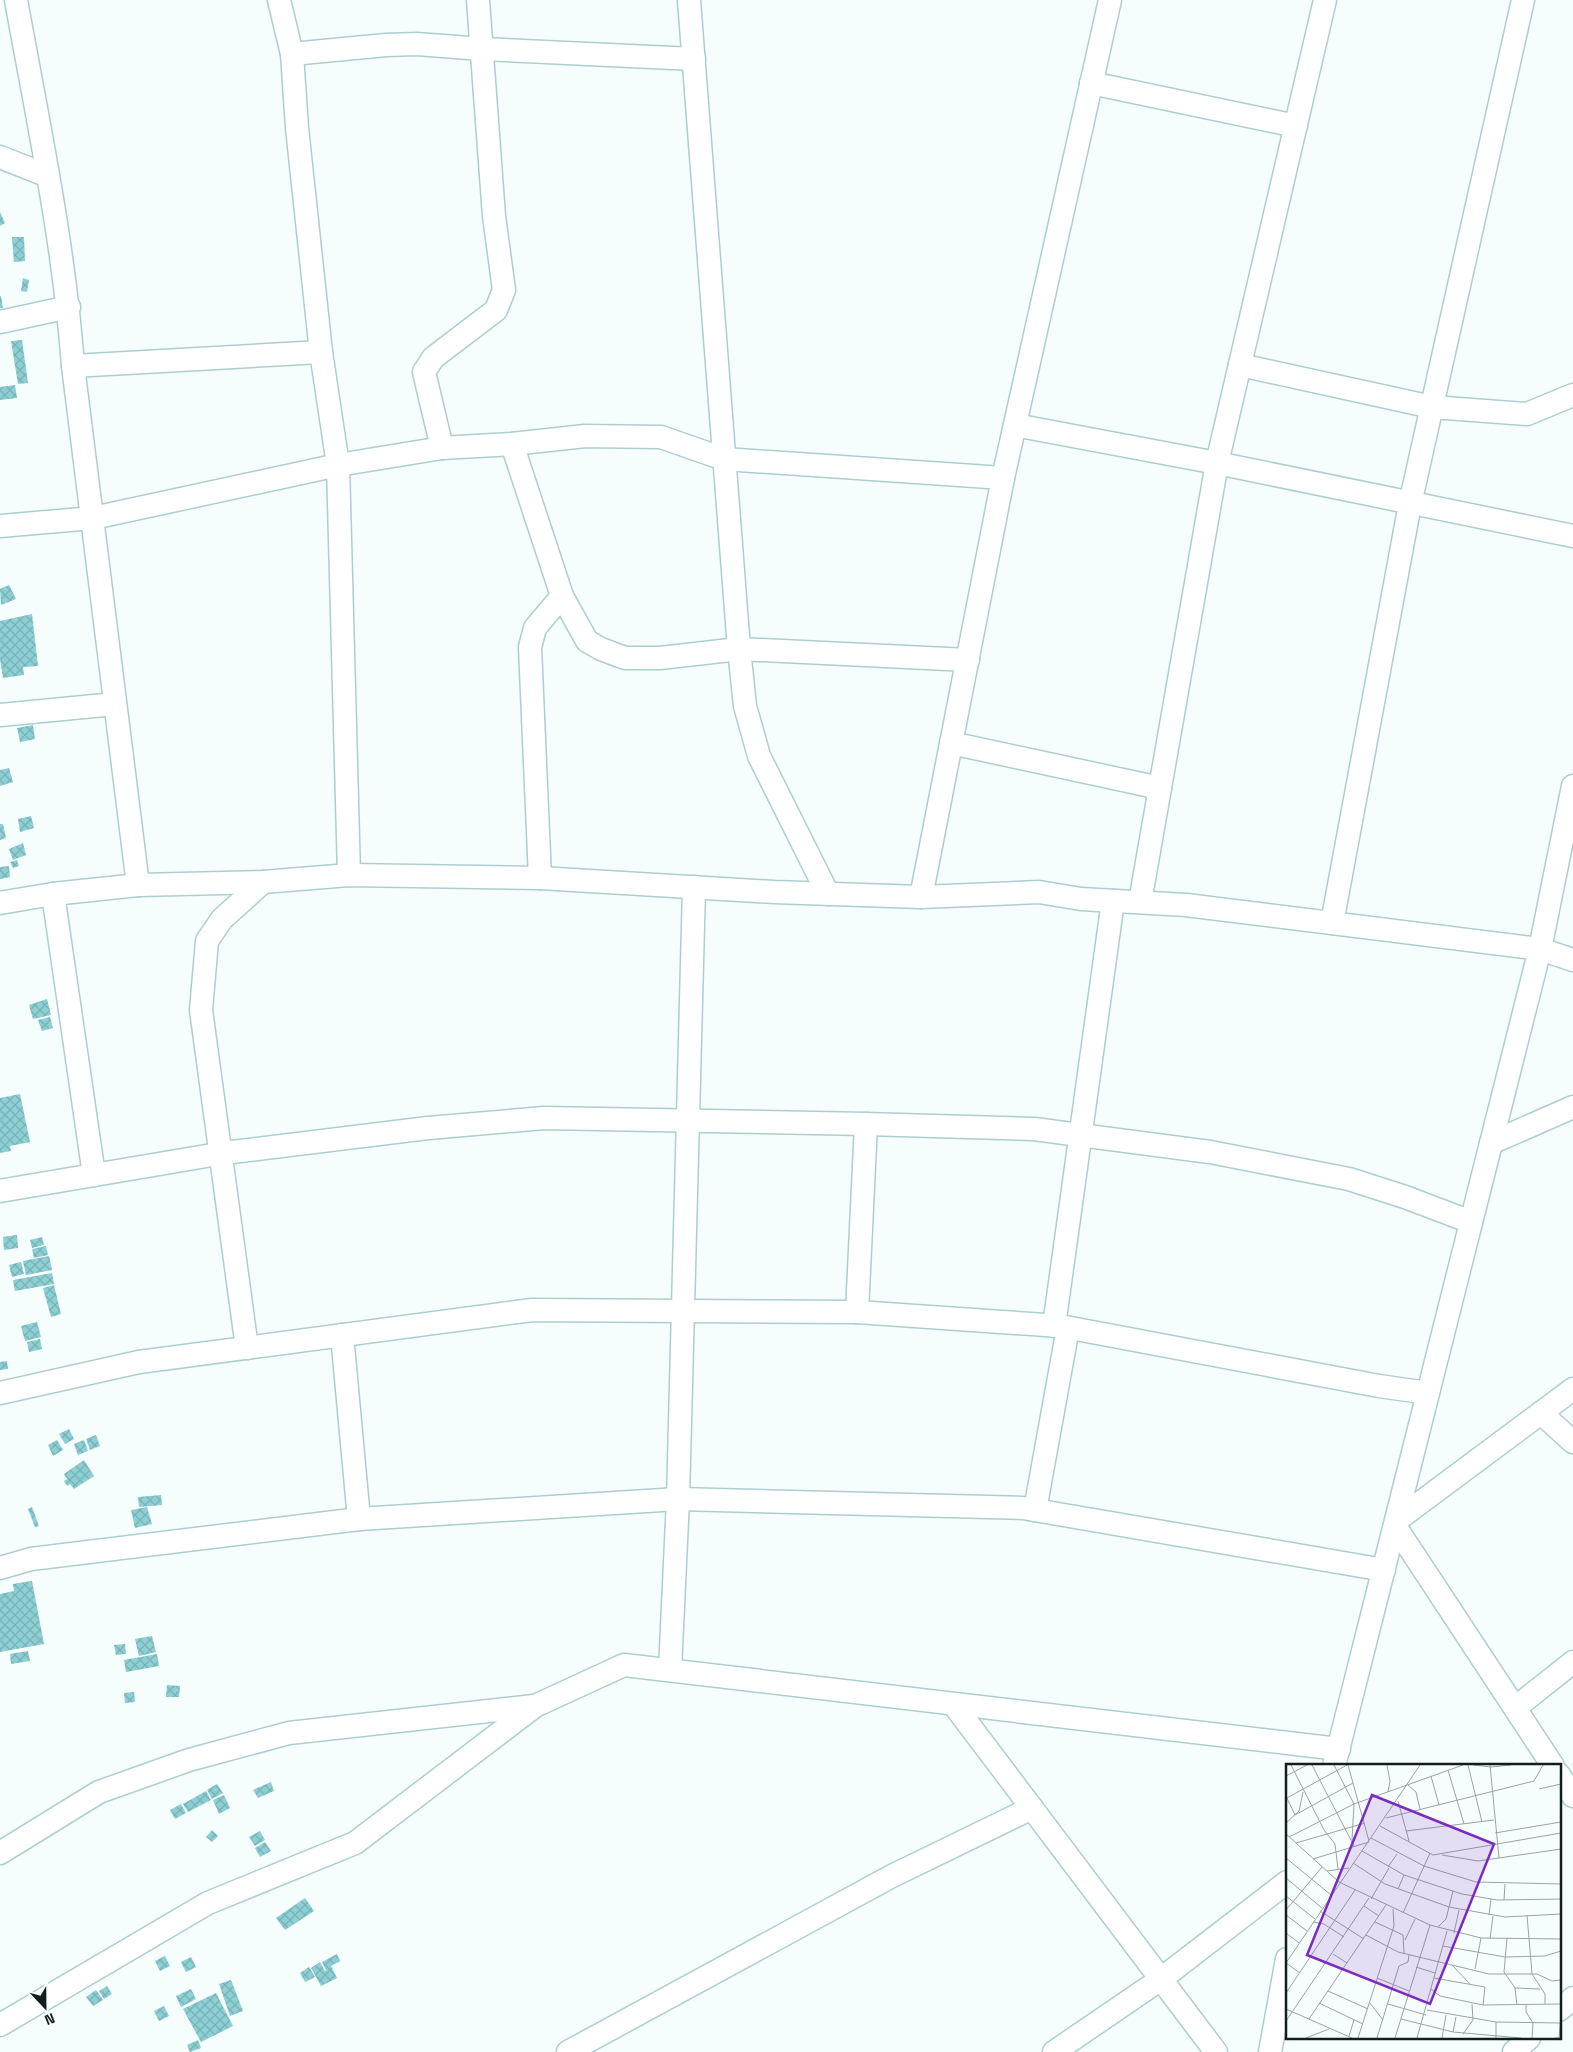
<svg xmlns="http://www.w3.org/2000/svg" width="1573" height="2052" font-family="'Space Grotesk',sans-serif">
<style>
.building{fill:url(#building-cross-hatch)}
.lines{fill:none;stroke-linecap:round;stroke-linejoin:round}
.minor-casing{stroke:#adcecf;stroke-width:25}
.minor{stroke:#fff;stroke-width:22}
.inset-road{fill:none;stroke:#9aa3a4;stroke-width:1}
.view{fill:#7b2cbf;fill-opacity:0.15;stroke:#7b2cbf;stroke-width:2.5}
.inset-edge{fill:none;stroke:#111d1e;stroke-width:2.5}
</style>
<defs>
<pattern id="building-cross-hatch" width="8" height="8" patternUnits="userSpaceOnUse" patternTransform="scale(1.25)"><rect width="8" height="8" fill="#8cd0d4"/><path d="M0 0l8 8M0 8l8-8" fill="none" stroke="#78b2b6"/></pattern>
</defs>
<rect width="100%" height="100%" fill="#f6fdfd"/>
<g class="building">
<polygon points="0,212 5,223 0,226"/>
<polygon points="12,237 24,237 25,261 14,262"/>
<polygon points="23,278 29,280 27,292 21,291"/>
<polygon points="0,296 1,296 3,308 0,308"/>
<polygon points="22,340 28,383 18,384 11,341"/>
<polygon points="15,385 17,398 0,400 0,387"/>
<polygon points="9,585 16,599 1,605 0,589"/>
<polygon points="32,614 38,666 23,667 24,675 3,678 0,659 0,621"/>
<polygon points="33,725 35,739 20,742 17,728"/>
<polygon points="9,768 13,782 0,786 0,770"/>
<polygon points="31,816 34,828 20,832 18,819"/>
<polygon points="0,824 3,824 6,838 0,840"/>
<polygon points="23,843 26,855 13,860 9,849"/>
<polygon points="17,860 19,866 13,868 10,862"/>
<polygon points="9,866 10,877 0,879 0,867"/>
<polygon points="47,999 51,1015 33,1019 29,1005"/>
<polygon points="50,1017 53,1028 42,1031 38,1020"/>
<polygon points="20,1094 30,1142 10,1146 11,1151 0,1153 0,1098"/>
<polygon points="17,1235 18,1248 4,1250 3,1237"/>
<polygon points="42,1237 44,1245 32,1248 30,1240"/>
<polygon points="46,1246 48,1255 34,1258 32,1249"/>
<polygon points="49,1256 52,1270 26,1275 23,1261"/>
<polygon points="21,1262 24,1274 12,1277 9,1265"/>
<polygon points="52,1273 54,1284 15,1291 13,1280"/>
<polygon points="54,1285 61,1314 51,1317 43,1288"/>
<polygon points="37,1322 41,1337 25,1341 21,1326"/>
<polygon points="40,1339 42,1349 29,1352 27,1342"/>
<polygon points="7,1361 8,1369 0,1370 0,1362"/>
<polygon points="69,1429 74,1439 65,1444 59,1434"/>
<polygon points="96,1435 100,1446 90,1450 86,1439"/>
<polygon points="57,1440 63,1450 53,1456 48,1445"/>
<polygon points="84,1440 88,1451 78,1455 74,1444"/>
<polygon points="84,1460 94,1476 74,1489 70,1484 67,1486 64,1481 67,1479 64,1474"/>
<polygon points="161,1495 162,1505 139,1507 138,1497"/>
<polygon points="32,1507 39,1526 35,1527 28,1509"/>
<polygon points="147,1507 152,1524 135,1528 131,1510"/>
<polygon points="32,1581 44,1644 0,1652 0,1594 14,1591 13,1584"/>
<polygon points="152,1636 156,1652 139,1656 135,1639"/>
<polygon points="125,1644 126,1654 116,1655 114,1645"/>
<polygon points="28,1651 30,1661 11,1664 10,1654"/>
<polygon points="157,1654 159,1666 126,1672 124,1660"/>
<polygon points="167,1685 180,1686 179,1697 166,1697"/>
<polygon points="134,1692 135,1702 125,1703 124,1693"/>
<polygon points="271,1782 274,1791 258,1798 253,1790"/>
<polygon points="217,1784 223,1793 212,1799 207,1790"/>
<polygon points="206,1791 211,1800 188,1812 183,1804"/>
<polygon points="224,1795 230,1808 219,1814 213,1800"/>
<polygon points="181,1804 186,1813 175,1819 170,1810"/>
<polygon points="212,1830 218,1836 212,1842 206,1837"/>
<polygon points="260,1831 265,1840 255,1846 249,1837"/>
<polygon points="265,1842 271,1851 260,1857 255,1848"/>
<polygon points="305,1898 314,1911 285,1930 276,1918"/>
<polygon points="337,1954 340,1961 331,1966 337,1978 321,1986 311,1968 320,1962 325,1971 326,1970 322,1962"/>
<polygon points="165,1956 170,1966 160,1971 155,1961"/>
<polygon points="191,1957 196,1967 186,1972 181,1962"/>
<polygon points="309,1967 315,1977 305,1982 300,1973"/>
<polygon points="231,1980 243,2011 230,2016 219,1984"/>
<polygon points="107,1986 112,1994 104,1999 99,1991"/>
<polygon points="191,1989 196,1999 181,2007 176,1996"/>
<polygon points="96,1990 103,2000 93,2006 86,1997"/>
<polygon points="216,1993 233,2026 201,2042 183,2009"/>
<polygon points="164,2006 169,2016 159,2021 154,2011"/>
<polygon points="198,2040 201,2048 190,2052 187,2045"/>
</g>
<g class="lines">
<defs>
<g id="minor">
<path d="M16 0C38 122 64 243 73 366L138 885"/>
<polyline points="279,0 292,54 297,128 321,352 338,465 349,875"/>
<polyline points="689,0 739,649 745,706 759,756 828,894"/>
<polyline points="292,54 386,45 417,44 482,49 694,59"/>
<polyline points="1091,83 1296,126"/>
<polyline points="0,157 48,176"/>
<polyline points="0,322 69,307"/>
<polyline points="1240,365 1432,407 1527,414 1573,395"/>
<polyline points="73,366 321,352"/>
<polyline points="1015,425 1217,463 1573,536"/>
<polyline points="512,444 562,596 587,641 601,649 625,658 660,658 739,649 968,660"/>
<polyline points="442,448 424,372 433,358 496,310 504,290 494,216 478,0"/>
<polyline points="0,526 93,518 338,465 442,448 512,444 585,436 661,437 724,459 1003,478"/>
<polyline points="0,715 115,704"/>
<polyline points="951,743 1160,788"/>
<polyline points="540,878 530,647 535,628 562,596"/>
<polyline points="53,894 94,1175"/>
<polyline points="921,897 1003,478 1110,0"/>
<polyline points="1140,902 1217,463 1325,0"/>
<polyline points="0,903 53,894 138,885 263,882 349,875 540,878 774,892 921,897 1039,892 1081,899 1186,905 1540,949 1573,960"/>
<polyline points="1332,923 1410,504 1523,0"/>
<polyline points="1491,1143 1573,1107"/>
<polyline points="0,1191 224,1153 428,1128 544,1118 866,1124 1034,1129 1210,1152 1349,1179 1405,1197 1471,1222"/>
<polyline points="857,1312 866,1124"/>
<polyline points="1054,1326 1113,901"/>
<polyline points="342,1335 359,1519"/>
<polyline points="247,1348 201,1010 207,941 222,919 263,882"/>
<polyline points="0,1393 139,1362 532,1310 857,1312 1060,1326 1379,1386 1428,1393"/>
<polyline points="1541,1413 1573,1442"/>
<polyline points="1035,1510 1068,1328"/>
<polyline points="1397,1520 1573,1389"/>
<polyline points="1395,1526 1553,1766"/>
<polyline points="0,1568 31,1559 359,1519 678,1499 1023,1508 1384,1570"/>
<polyline points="670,1670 678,1499 694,887"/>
<polyline points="954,1705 1216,2052"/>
<polyline points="1515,1708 1573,1662"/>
<polyline points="1334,1766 1540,949 1573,786"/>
<polyline points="1559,1775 1573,1796"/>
<polyline points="0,1853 99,1792 189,1760 289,1733 534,1706"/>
<polyline points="1559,2010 1573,1998"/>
<polyline points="0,2025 208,1903 355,1843 535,1706 624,1665 1339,1749"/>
<polyline points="568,2052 892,1876 1032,1808"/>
<polyline points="1054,2052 1161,1979 1287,1882"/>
<polyline points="1270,2052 1287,1959"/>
<polyline points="1514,2052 1529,2038"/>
</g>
</defs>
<use href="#minor" class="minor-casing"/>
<use href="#minor" class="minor"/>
</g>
<g transform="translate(1286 1764)">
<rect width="275" height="275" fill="#f6fdfd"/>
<path class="inset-road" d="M5 1 38 66 49 80 52 105M26 1 68 82M48 1 68 40 66 76M62 1 83 77M101 1 104 17 102 28M182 1 196 58M187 1 205 3 225 1M204 1 213 94M162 6 178 60M0 12 21 1M145 12 153 41M122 21 130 28 134 45M253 25 275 20M0 32 9 51 67 19M1 34 61 1M112 37 123 77M100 54 248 17 257 1M0 59 13 47 17 28M94 62 147 91 275 69M120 67 208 56M209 69 275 58M0 70 53 118 144 161 195 174 275 175M3 73 68 40 177 1M85 74 138 102 190 118 275 120M10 79 79 59M76 87 118 111 176 130 211 136 275 135M156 91 192 97 275 85M0 94 45 131M27 95 83 78M67 99 99 120 163 143 219 153 275 150M102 103 111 90M41 107 63 104M0 114 36 144M112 125 118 111M0 132 29 155M85 135 103 104M218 136 219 120M78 142 93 152M0 146 36 103M34 147 78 175M117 149 144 89M0 151 21 167M203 151 205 135M241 151 246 210 259 230V240M27 158 38 160 58 173M89 158 117 171 118 190M152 163 160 155 167 127M0 169 13 179M168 169 173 146M80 171 112 188 203 210H251L266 217 275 216M221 174 218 208 229 224 231 241M204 175 207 152M119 176 129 155M157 182 219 193 259 192 275 187M47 190 61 199M0 199 134 1M0 199 14 209M166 201 184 220M130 203 149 209M189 205 195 174M91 214 123 227M148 214 199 223 197 241M229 224 254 225M145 225 154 232 197 241 275 240M42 227 82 245M0 229 69 126M33 239 77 260M84 239 97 256M102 240 140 251M240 241V248L247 259 246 274M0 245 66 274M141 246 210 258 274 259M23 255 100 141M115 255 167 268 170 253M0 257 83 134M210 258V274M167 268 235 274M177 270 187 256 186 240M63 272 68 256M20 274 43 265M72 274 108 162 107 145M91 274 113 202 122 198 123 191M109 274 144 161M131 274 161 167M156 274 160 251M269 274H273L275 252"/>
<path class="view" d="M86 31 208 80 144 240 21 191Z"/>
<rect width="275" height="275" class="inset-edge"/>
</g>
<g transform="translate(45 2007) rotate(158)" stroke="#f6fdfd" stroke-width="4" paint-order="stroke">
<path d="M0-4L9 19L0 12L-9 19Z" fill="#111d1e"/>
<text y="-8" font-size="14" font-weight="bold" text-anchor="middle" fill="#111d1e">N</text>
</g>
</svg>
